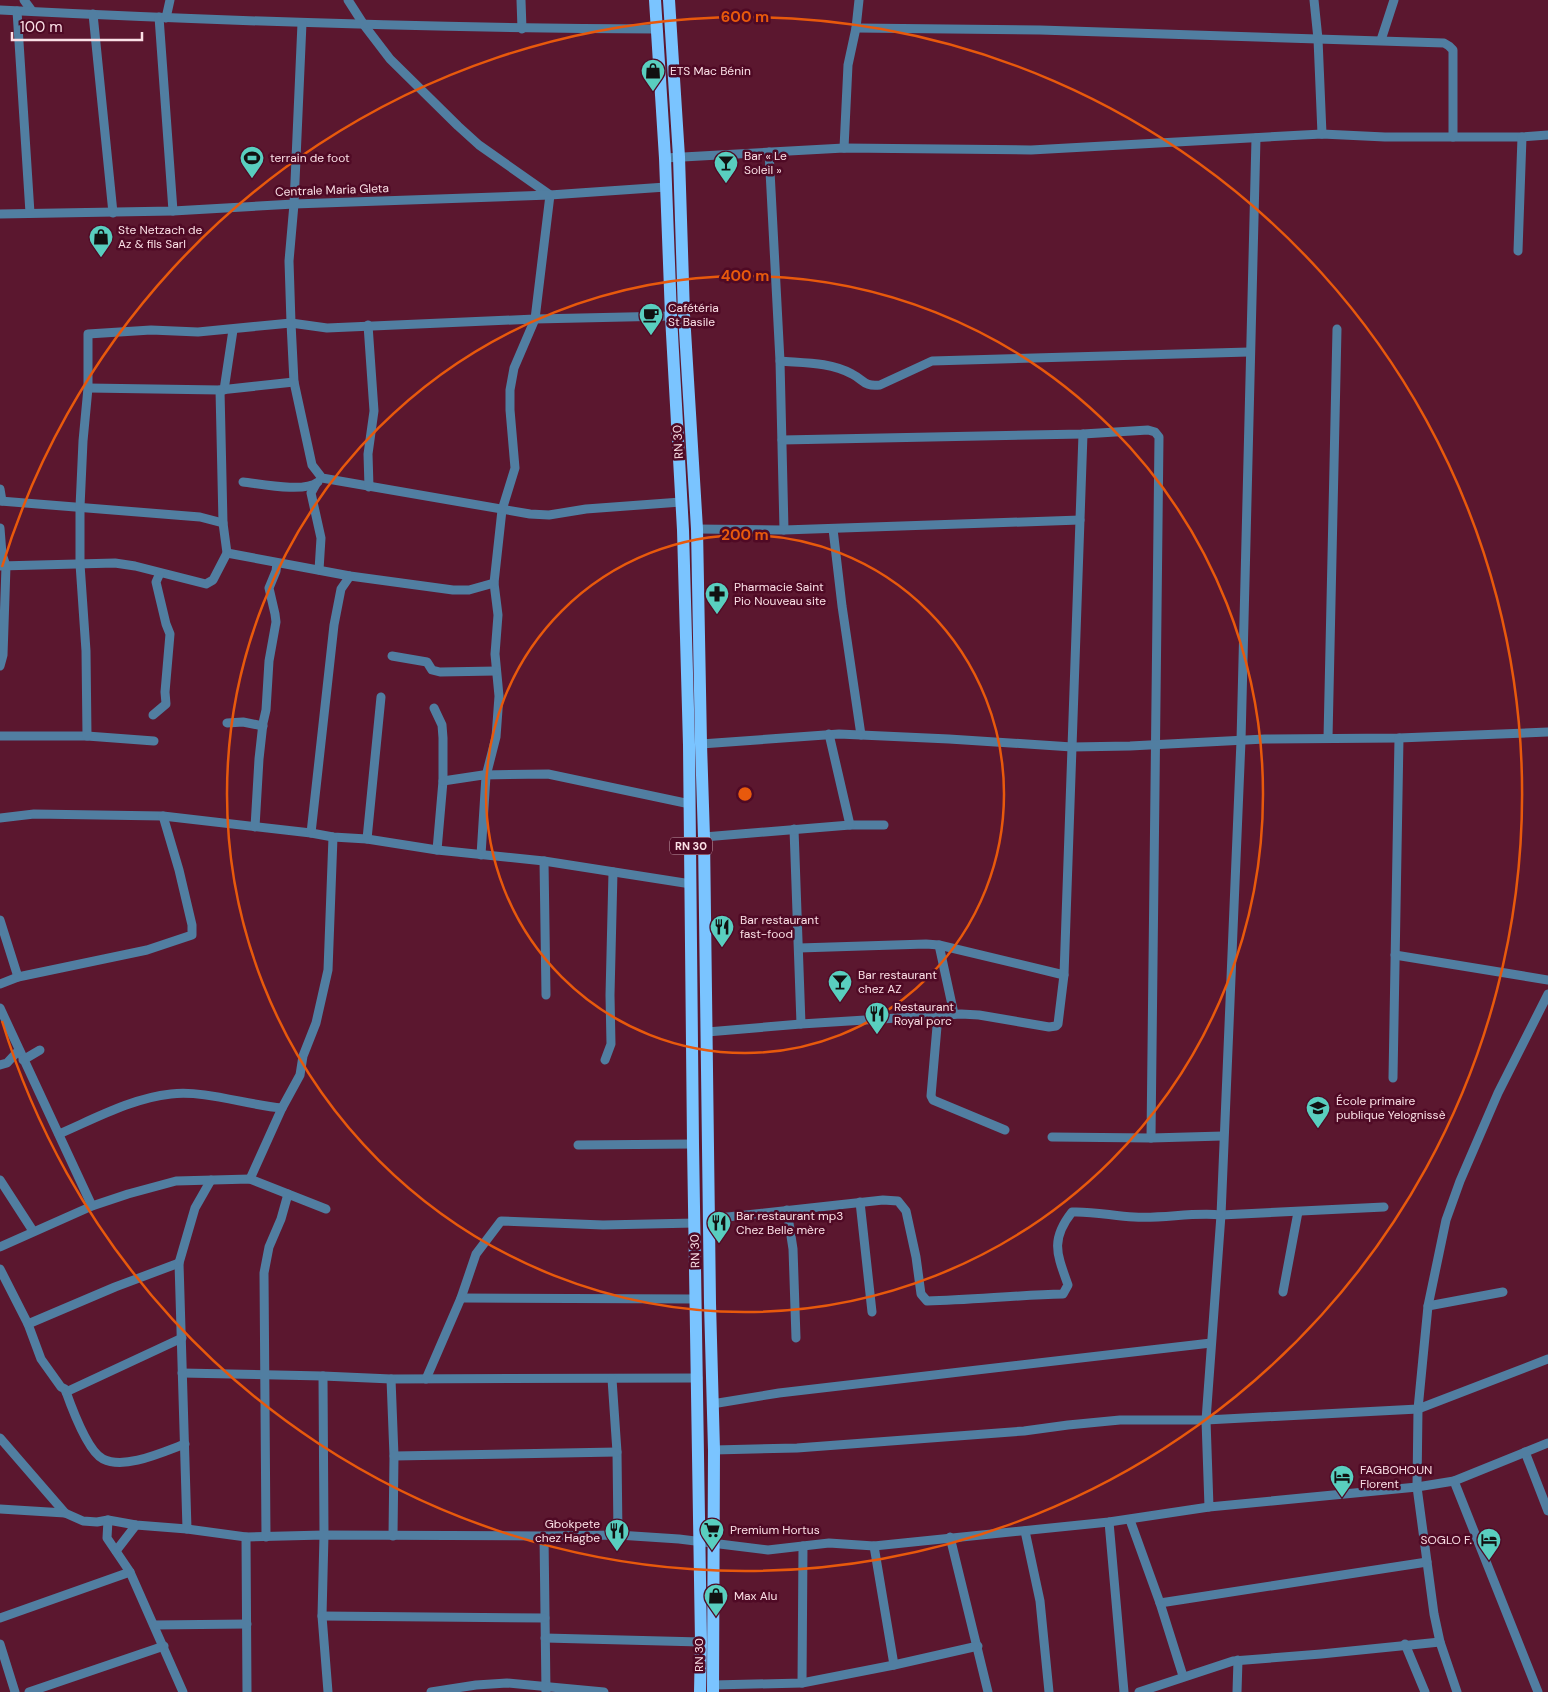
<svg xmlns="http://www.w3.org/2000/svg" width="1548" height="1692" font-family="'DM Sans',sans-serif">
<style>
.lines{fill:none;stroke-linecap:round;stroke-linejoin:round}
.street{stroke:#517ea1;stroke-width:9}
.primary{stroke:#7ac4ff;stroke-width:12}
.ring{fill:none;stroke:#e8590c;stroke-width:2.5}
.labels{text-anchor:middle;stroke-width:5;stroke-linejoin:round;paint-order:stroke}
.shield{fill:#4f0a25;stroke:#c7a0ac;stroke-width:1}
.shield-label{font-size:11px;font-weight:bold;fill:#fbe0e6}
.poi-label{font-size:12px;fill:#fbe0e6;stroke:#4f0a25;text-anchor:start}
.street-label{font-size:12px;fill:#fbe0e6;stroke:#4f0a25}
.centre{fill:#e8590c;stroke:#4f0a25;stroke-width:2.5}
.ring-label{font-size:15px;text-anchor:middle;font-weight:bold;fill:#e8590c;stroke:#4f0a25;stroke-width:5;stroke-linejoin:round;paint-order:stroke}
</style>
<rect width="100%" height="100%" fill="#5b172f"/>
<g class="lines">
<g class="street">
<polyline points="24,0 32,11"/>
<polyline points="348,0 364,25 390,59 458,126 479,145 550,195 535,319 514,368 510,390 510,410 515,468 502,510 494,583 498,615 495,654 499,696 496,737 486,776 481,855"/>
<polyline points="521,0 522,29"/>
<polyline points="1314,0 1318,39 1322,134"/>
<path d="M0 10C219 21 437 28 656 29"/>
<polyline points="17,11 30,213"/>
<polyline points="93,14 113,213"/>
<polyline points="159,17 173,211"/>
<polyline points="166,18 170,0"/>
<polyline points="302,23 294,204 289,261 291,323 294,382 312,465 322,478 530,514 549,515 586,509 681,502"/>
<polyline points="856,28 1040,30 1444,43 1449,46 1453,50 1453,137"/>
<polyline points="1381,40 1394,0"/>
<polyline points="844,148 848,65 856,28 859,0"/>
<polyline points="769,152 780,361 784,530"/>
<polyline points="665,158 844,148 1031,150 1322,134 1385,137 1522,137 1548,135"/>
<polyline points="0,214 173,211 294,204 550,195 666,187"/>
<polyline points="1518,251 1522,137"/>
<polyline points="368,325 374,411 368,454 369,487"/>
<path d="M780 361C804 363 830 362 852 374 864 380 864 387 880 385L932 361 1249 352"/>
<polyline points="88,388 220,390 294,382"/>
<polyline points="224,390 233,330"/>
<polyline points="782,440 1083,434 1148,430 1155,432 1159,437 1151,1138"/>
<path d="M243 482C261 484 304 493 318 482"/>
<polyline points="316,484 311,493 321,538 319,570"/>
<polyline points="0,489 2,501"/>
<polyline points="0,501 200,517 223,523"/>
<polyline points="0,528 2,554 6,566 3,655 0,666"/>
<polyline points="697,529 784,530 1080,520"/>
<polyline points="833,529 842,606 861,735"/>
<polyline points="227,553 350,576 453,590 469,590 494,583"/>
<polyline points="0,566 115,563 135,566 206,584 213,580 227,553 223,523 220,390"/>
<polyline points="392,656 427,662 432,670 440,672 496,671"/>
<polyline points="434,708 442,725 443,738 443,781 437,850"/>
<polyline points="153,715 166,704 165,692 170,634 166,624 156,582 160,573"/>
<polyline points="227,723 243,722 263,726"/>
<polyline points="0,736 87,736 154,741"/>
<polyline points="87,736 86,651 80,564 80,507 83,441 88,388 88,334 151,330 198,332 291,323 327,328 535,319 671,316"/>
<polyline points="1328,738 1337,329"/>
<polyline points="701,744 839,734 949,739 1072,747 1130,746 1265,739 1399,738 1548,732"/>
<polyline points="443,781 483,775 548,774 690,804"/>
<polyline points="0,818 34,814 163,816 311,833 333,837 367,839 437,850 544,861 691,884"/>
<polyline points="850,825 884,825"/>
<polyline points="255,827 259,759 263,723 266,710 269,661 276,622 275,614 269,588 276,571 277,563"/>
<polyline points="794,829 801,1024"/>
<polyline points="311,833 334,625 341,589 350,576"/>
<polyline points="704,837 850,825 829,734"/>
<polyline points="367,839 381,697"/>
<polyline points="544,861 546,995"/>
<polyline points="0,920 18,977"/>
<polyline points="939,945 954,1014"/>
<polyline points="799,948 926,944 939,945 1064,975"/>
<polyline points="1395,955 1548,980"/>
<polyline points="0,984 18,977 147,950 192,935 192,925 179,870 163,816"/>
<polyline points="0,1008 92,1206"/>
<polyline points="938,1015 931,1096 933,1100 1005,1130"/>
<polyline points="707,1032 801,1024 961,1014 979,1015 1049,1027 1056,1026 1058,1024 1064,975 1083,434"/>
<polyline points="23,1060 40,1050"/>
<polyline points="605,1060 611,1044 610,995 613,872"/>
<polyline points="0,1065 7,1063 19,1050"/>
<polyline points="1393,1078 1399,738"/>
<polyline points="282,1108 300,1075 303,1056 316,1023 328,970 333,837"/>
<path d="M59 1134C94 1119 132 1098 171 1094 205 1090 247 1105 282 1108L250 1179"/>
<polyline points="1052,1137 1151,1138 1223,1136"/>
<polyline points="578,1145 693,1144"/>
<polyline points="0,1180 33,1231"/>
<polyline points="860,1202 872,1312"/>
<polyline points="787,1210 793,1249 796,1338"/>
<path d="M709 1219 883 1200 898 1201 906 1211 916 1257 921 1294 927 1301C972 1300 1017 1295 1063 1294L1068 1285C1057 1254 1050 1240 1072 1212 1093 1211 1113 1216 1134 1217 1163 1219 1192 1212 1221 1215L1384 1207"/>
<polyline points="0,1247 92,1206 128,1194 176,1181 250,1179 326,1209"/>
<path d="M0 1269 28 1324 41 1359 61 1387 65 1389C71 1406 87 1451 103 1459 125 1470 163 1452 185 1444"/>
<polyline points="1283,1292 1298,1212"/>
<polyline points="461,1298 696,1299"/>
<polyline points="1428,1306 1503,1292"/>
<polyline points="28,1324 115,1287 179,1263"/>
<polyline points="182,1373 323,1376 391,1379 698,1378"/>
<polyline points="323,1376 324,1535 322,1616 328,1692"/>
<polyline points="391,1379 394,1456 393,1536"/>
<polyline points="426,1379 461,1298 476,1254 501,1221 603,1225 695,1223"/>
<polyline points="612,1379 617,1452 618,1535"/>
<polyline points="66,1392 182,1338"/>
<polyline points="712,1404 779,1393 1211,1343"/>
<polyline points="0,1438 65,1513"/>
<polyline points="714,1450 797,1448 1024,1431 1068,1425 1120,1420 1206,1420 1418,1409 1548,1359"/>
<polyline points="1525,1452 1548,1511"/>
<polyline points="394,1456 617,1452"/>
<polyline points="1454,1481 1538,1692"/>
<polyline points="1209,1507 1206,1420 1221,1215 1241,741 1256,138"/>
<polyline points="0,1509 65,1513 83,1521 97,1522 108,1520 136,1525 187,1529 246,1537 324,1535 544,1536 618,1535 679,1539 768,1550 829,1543 874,1546 1109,1522 1209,1507 1417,1487 1454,1481 1548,1443"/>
<polyline points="108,1520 107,1538 130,1572 183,1692"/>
<polyline points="1130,1520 1160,1603 1183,1676"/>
<polyline points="1109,1522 1124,1692"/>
<polyline points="187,1529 179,1263 195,1208 211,1180"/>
<polyline points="1025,1531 1040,1601 1049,1692"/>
<polyline points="544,1536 546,1692"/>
<polyline points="246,1537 247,1692"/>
<polyline points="266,1537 264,1273 269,1247 281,1219 288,1194"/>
<polyline points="950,1537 988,1692"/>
<polyline points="874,1546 894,1665"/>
<polyline points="116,1551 136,1525"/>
<polyline points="1160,1603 1427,1562"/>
<polyline points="322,1616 545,1618"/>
<polyline points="0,1618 130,1572"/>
<polyline points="154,1625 247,1624"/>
<polyline points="545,1638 701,1642"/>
<polyline points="0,1644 15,1692"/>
<polyline points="1405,1644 1425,1692"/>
<polyline points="802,1683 803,1546"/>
<polyline points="713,1685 802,1683 894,1665 978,1646"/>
<polyline points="29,1692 164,1646"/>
<polyline points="431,1692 476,1685 507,1683 604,1692"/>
<polyline points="1139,1692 1233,1661 1321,1654 1440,1642"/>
<polyline points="1237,1692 1238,1660"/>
<polyline points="1457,1692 1440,1642 1434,1614 1417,1487 1418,1409 1428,1306 1446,1220 1460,1181 1498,1093 1548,994"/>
</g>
<g class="primary">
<polyline points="655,0 665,158 671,316 683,530 689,745 693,1144 701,1642 700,1692"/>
<polyline points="669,0 679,157 684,314 697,529 701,744 704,837 710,1303 714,1450 713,1692"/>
</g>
</g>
<g class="ring">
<circle cx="745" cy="794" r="259"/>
<circle cx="745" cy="794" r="518"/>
<path d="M2 567A777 777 0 1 1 2 1021"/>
</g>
<defs>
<symbol id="shop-pin" viewBox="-11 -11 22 30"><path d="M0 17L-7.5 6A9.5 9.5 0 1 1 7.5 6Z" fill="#59cebf" stroke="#4f0a25"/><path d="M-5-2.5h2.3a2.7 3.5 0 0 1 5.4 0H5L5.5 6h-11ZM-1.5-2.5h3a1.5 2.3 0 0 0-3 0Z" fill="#111"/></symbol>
<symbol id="stadium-pin" viewBox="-11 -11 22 30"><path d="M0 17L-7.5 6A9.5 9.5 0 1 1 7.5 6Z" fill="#59cebf" stroke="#4f0a25"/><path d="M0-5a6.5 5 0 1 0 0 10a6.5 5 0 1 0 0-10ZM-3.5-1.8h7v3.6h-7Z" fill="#111"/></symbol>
<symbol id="bar-pin" viewBox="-11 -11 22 30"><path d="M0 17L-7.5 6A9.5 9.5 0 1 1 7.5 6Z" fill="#59cebf" stroke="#4f0a25"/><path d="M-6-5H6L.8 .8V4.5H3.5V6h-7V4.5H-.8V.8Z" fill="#111"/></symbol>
<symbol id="cafe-pin" viewBox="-11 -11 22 30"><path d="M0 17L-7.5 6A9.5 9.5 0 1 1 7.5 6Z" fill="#59cebf" stroke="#4f0a25"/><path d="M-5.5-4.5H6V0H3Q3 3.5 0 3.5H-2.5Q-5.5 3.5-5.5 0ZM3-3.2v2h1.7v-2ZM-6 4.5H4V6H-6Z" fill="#111"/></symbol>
<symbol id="pharmacy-pin" viewBox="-11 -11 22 30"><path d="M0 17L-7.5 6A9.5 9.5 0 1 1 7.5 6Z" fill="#59cebf" stroke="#4f0a25"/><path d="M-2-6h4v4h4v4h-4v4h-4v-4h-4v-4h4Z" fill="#111"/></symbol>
<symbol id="restaurant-pin" viewBox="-11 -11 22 30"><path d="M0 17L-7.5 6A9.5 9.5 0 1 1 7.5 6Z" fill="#59cebf" stroke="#4f0a25"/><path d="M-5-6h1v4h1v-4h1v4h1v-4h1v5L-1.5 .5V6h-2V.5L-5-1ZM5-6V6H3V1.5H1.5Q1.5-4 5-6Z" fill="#111"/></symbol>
<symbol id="school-pin" viewBox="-11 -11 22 30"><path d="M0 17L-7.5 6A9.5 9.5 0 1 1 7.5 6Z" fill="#59cebf" stroke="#4f0a25"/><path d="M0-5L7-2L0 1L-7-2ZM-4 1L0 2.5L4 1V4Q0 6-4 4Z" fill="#111"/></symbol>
<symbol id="hotel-pin" viewBox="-11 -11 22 30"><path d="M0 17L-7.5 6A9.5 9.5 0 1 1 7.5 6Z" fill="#59cebf" stroke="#4f0a25"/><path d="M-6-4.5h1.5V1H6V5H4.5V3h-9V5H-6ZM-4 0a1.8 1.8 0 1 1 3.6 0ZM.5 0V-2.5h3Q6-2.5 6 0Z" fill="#111"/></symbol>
<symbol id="supermarket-pin" viewBox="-11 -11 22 30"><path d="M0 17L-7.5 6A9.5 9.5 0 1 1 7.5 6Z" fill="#59cebf" stroke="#4f0a25"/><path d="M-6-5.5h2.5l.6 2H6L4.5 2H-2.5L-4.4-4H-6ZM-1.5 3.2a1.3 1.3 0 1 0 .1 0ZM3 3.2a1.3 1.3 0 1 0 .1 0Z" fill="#111"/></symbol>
</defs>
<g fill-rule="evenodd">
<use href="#shop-pin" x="639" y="57" width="28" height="38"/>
<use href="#stadium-pin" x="238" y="144" width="28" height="38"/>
<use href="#bar-pin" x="712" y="149" width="28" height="38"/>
<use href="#shop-pin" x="87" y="223" width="28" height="38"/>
<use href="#cafe-pin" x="637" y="301" width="28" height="38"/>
<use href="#pharmacy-pin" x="703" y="580" width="28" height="38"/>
<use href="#restaurant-pin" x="708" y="913" width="28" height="38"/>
<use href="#bar-pin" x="826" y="968" width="28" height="38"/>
<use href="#restaurant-pin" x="863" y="1000" width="28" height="38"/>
<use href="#school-pin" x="1304" y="1094" width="28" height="38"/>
<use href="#restaurant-pin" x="705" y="1209" width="28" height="38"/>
<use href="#hotel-pin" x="1328" y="1463" width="28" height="38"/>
<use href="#supermarket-pin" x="698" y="1516" width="28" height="38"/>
<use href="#restaurant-pin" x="603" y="1517" width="28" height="38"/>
<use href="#hotel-pin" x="1475" y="1526" width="28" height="38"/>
<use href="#shop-pin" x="702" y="1582" width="28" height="38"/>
</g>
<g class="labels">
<rect class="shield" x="670" y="837.5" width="42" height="17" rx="4"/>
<g class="shield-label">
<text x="691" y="850">RN 30</text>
</g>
<g class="poi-label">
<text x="670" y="75">ETS Mac Bénin</text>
<text x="744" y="160">Bar « Le<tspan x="744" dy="14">Soleil »</tspan></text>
<text x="270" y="162">terrain de foot</text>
<text x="118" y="234">Ste Netzach de<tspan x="118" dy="14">Az &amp; fils Sarl</tspan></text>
<text x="668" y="312">Cafétéria<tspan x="668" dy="14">St Basile</tspan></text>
<text x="734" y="591">Pharmacie Saint<tspan x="734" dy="14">Pio Nouveau site</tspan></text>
<text x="740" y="924">Bar restaurant<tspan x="740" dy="14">fast-food</tspan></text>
<text x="858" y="979">Bar restaurant<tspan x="858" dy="14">chez AZ</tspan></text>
<text x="894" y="1011">Restaurant<tspan x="894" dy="14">Royal porc</tspan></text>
<text x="1336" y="1105">École primaire<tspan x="1336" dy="14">publique Yelognissè</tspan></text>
<text x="736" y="1220">Bar restaurant mp3<tspan x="736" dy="14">Chez Belle mère</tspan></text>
<text x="1360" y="1474">FAGBOHOUN<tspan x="1360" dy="14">Florent</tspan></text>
<text x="600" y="1528" text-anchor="end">Gbokpete<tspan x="600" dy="14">chez Hagbe</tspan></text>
<text x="730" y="1534">Premium Hortus</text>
<text x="1472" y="1544" text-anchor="end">SOGLO F.</text>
<text x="734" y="1600">Max Alu</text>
</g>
<g class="street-label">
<text transform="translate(332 190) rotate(-2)" y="4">Centrale Maria Gleta</text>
<text transform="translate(678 442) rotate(-93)" y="4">RN 30</text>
<text transform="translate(695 1251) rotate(-91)" y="4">RN 30</text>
<text transform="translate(699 1655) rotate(-90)" y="4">RN 30</text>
</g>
</g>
<circle cx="745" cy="794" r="8" class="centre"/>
<g class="ring-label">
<text x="745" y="22">600 m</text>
<text x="745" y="281">400 m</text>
<text x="745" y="540">200 m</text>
</g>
<path d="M12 32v8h130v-8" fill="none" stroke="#fbe0e6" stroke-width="2.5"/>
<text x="20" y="32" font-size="15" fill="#fbe0e6" stroke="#4f0a25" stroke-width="4" paint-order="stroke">100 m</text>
</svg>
